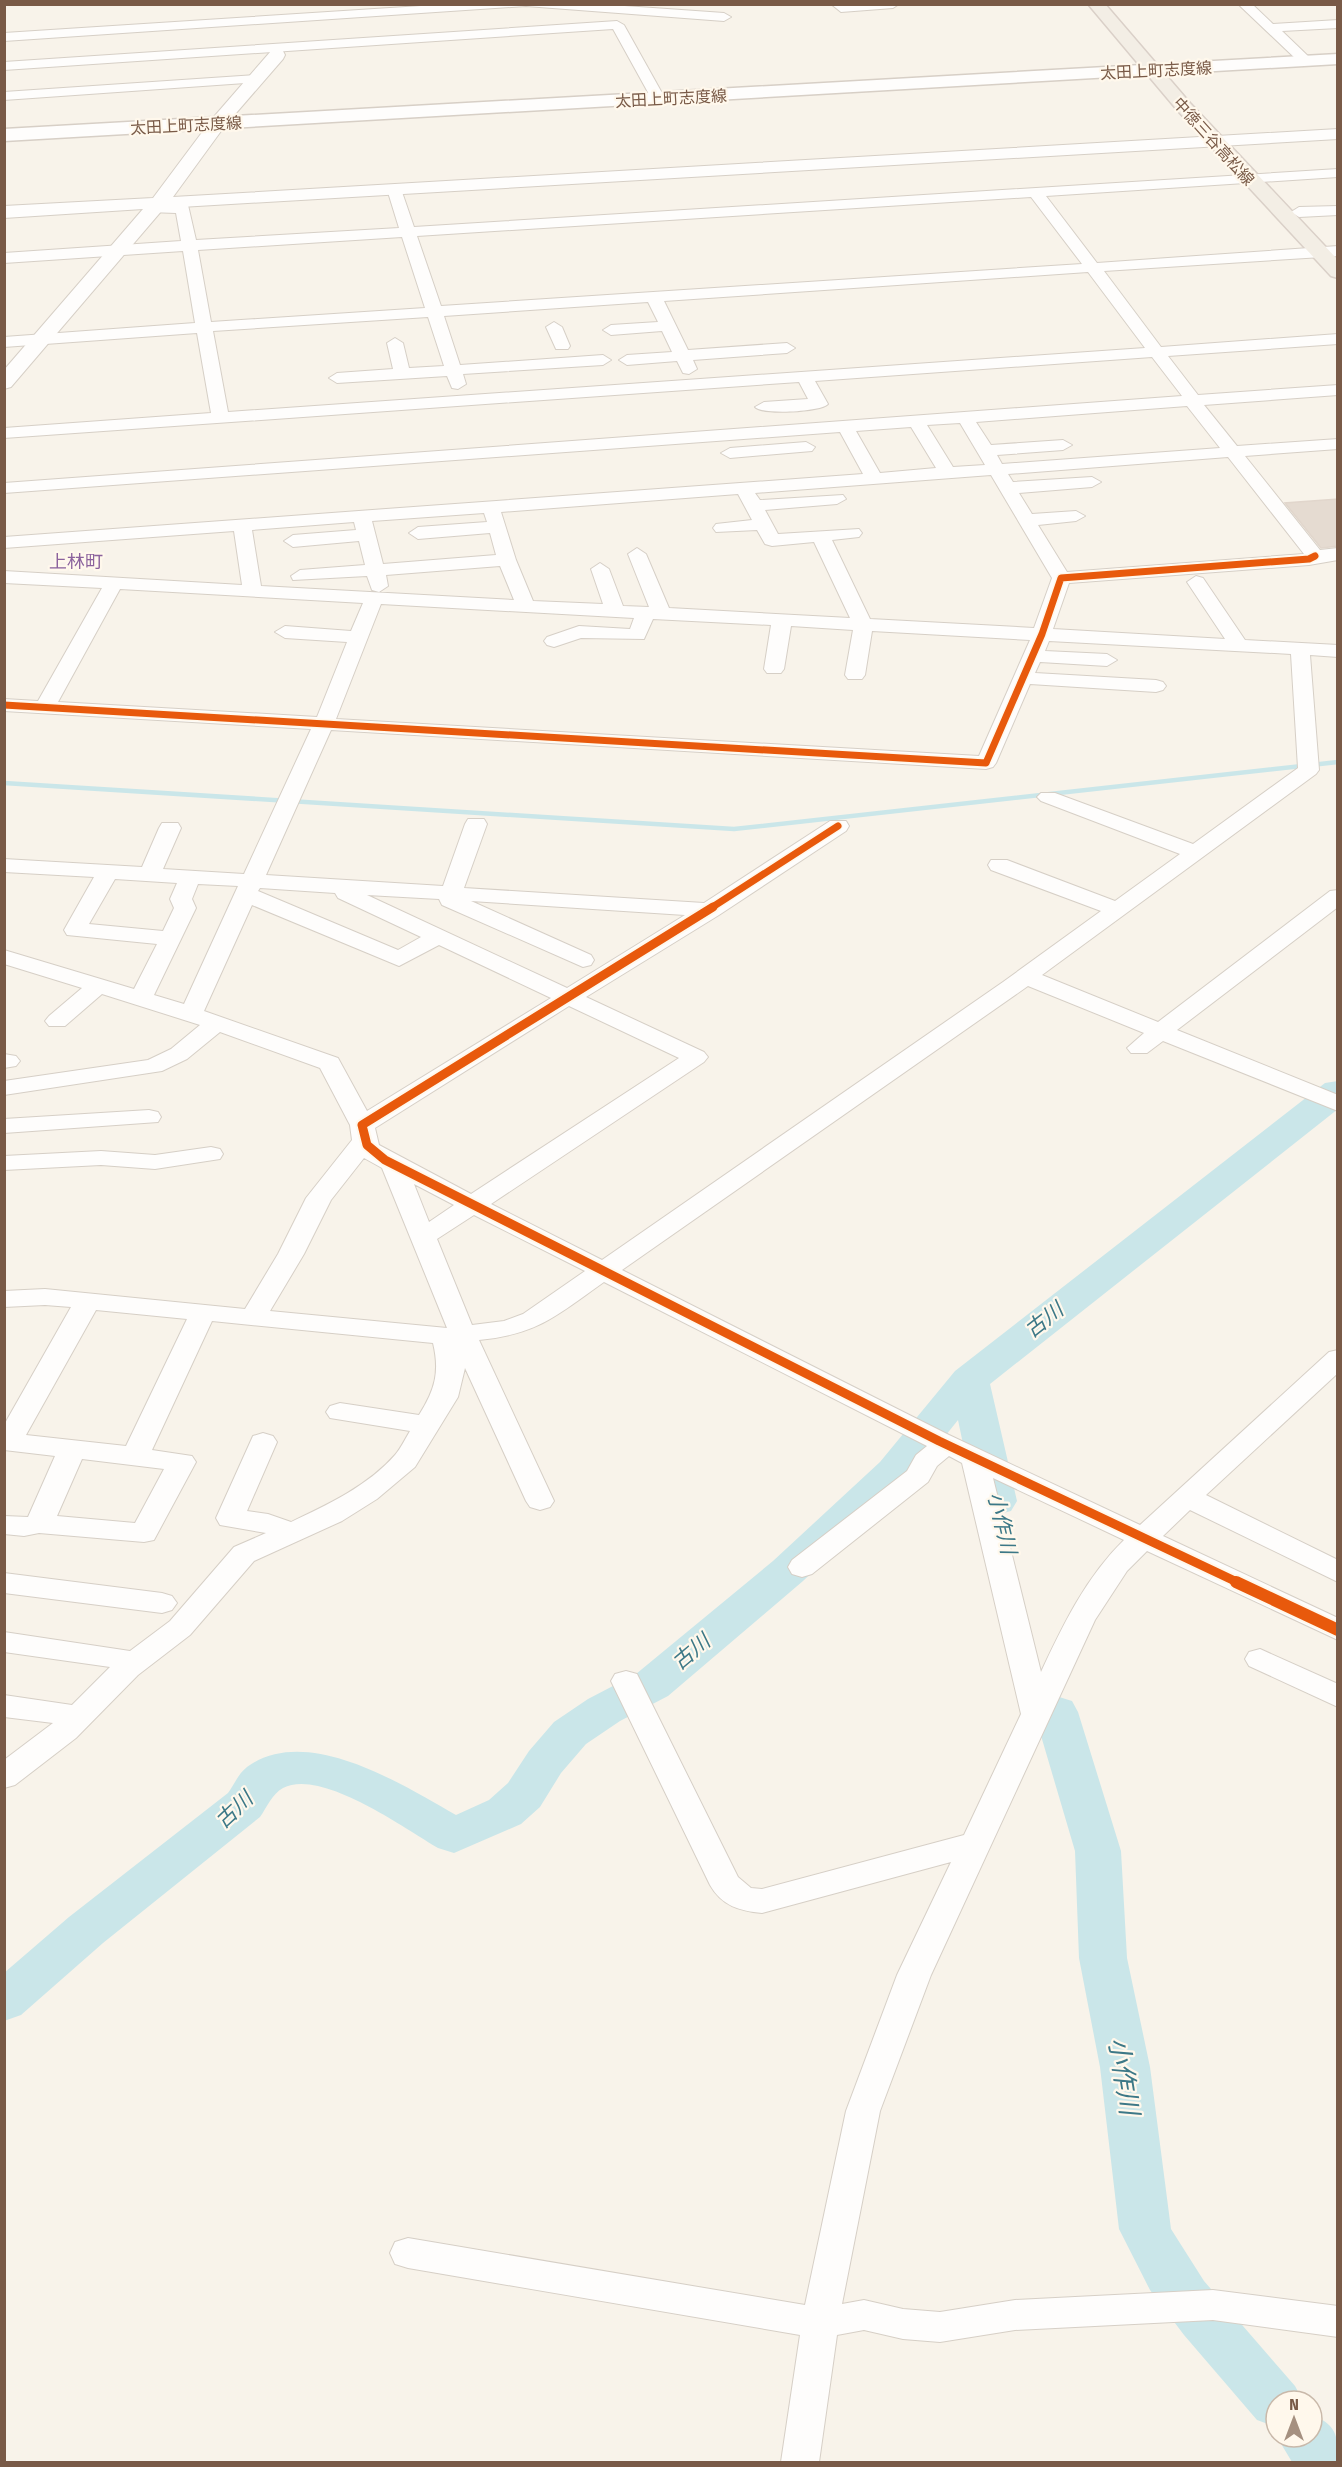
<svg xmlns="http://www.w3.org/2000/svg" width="1342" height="2467" font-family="'Fira Sans Condensed','Noto Sans JP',sans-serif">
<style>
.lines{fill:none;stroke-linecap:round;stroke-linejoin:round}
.stream{stroke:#cae6e9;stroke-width:4.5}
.river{fill:#cae6e9;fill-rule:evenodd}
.building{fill:#e5dbd1;stroke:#e1d6cc;stroke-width:1.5}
.minor-casing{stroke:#d6cfc6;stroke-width:2}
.tertiary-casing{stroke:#d6cfc6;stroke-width:2}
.secondary-casing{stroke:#d7cfc6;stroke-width:3}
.primary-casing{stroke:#dad0c8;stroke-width:3}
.minor{fill:#fefdfc;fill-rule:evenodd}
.tertiary{fill:#fefdfc;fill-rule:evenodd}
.secondary{fill:#fefdfc;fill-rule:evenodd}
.primary{fill:#f3eee5;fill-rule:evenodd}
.cycleway-far2-casing{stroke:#fff8ec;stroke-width:10}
.cycleway-far1-casing{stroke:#fff8ec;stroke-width:13}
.cycleway-casing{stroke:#fff8ec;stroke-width:16}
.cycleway-far2{stroke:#e8590c;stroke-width:7}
.cycleway-far1{stroke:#e8590c;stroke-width:9}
.cycleway{stroke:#e8590c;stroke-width:12}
.labels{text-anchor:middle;stroke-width:4.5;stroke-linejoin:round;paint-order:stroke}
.far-street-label{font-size:16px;fill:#795a47;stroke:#fff8ec}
.far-quarter-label{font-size:18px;fill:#8b629d;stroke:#fff8ec}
.water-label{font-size:21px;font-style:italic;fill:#3c7887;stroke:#fff8ec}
.near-water-label{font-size:26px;font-style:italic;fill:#3c7887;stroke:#fff8ec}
</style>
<rect width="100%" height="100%" fill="#f8f3ea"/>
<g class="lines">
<polyline class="stream" points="4,783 734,829 1338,762"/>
<g class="river">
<path d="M1338 1081V1109L990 1384 1017 1501 1011 1511 996 1515 981 1511 975 1501 958 1420 910 1480 803 1581 668 1696 620 1721 586 1744 561 1773 540 1807 521 1824 454 1853 438 1848C404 1828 321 1768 283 1788 272 1794 267 1807 260 1817L103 1943 21 2015 4 2021V1973L69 1917 228 1793C234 1785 238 1774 247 1767 307 1723 403 1785 456 1815L489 1800 508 1783 529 1751 554 1722 588 1699 636 1674 773 1561 880 1462 955 1371 1325 1083Z"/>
<polygon points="1056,1696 1072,1701 1078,1712 1121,1851 1127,1958 1150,2067 1171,2229 1204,2281 1295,2386 1303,2401 1276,2401 1276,2427 1257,2420 1184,2335 1150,2290 1119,2229 1100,2067 1079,1958 1075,1851 1034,1712 1040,1701"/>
<path d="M1312 2415C1338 2425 1338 2438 1338 2462H1292L1277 2437H1312Z"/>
</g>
</g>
<polygon class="building" points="1338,499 1338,546 1321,548 1285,503"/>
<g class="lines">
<defs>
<g id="minor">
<polygon points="452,4 596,4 724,13 731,17 724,21 526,6 4,41 4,33"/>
<polygon points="831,4 899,4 893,8 841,12"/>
<polygon points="1238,4 1252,4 1273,24 1338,20 1338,28 1282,31 1309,57 1302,61 1297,60"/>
<polygon points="617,21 624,25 662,93 660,96 650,96 613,29 4,70 4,62"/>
<polygon points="256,75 261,76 261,82 4,100 4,92"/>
<path d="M1338 169V177L1046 196 1097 263 1338 246V256L1104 271 1161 347 1338 334V344L1168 356 1198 395 1338 385V395L1204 405 1237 446 1338 439V449L1245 456 1320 550 1338 548V560L1309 565 1069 583 1053 629 1225 639 1187 582 1196 576 1203 578 1245 640 1338 645V657L1310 655 1319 770 1316 774 1042 975 1158 1022 1330 891 1338 890V907L1177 1030 1338 1095V1111L1163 1041 1147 1053H1131L1127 1048 1144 1033 1028 986 622 1270 949 1435 1140 1525 1329 1352 1338 1350V1373L1206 1495 1338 1560V1582L1190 1510 1163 1536 1338 1618V1640L1147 1551 1127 1571 1095 1620 931 1975 880 2111 842 2304 864 2300 903 2309 940 2312 1015 2300 1213 2290 1338 2306V2337L1213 2320 1015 2330 940 2342 903 2339 864 2330 837 2335 819 2462H781L800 2335 408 2268 395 2264 390 2253 395 2242 408 2238 805 2305 846 2111 897 1975 951 1862 762 1913C740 1911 722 1906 710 1885L611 1681 615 1674 626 1671 637 1674 738 1877 751 1888 762 1889 964 1835 1021 1714 962 1463 949 1456 937 1466 928 1482 812 1574 802 1577 792 1574 788 1567 792 1560 907 1471 916 1455 927 1446 604 1282C557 1315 539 1334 479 1340L554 1501 550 1507 540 1510 530 1507 526 1501 465 1368 458 1397 415 1467 377 1499 342 1521 254 1561 190 1635 138 1675 76 1738 15 1785 4 1788V1760L53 1723 4 1717V1695L72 1705 110 1667 4 1652V1632L130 1651 170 1621 234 1547 266 1533 220 1525 216 1518 253 1436 263 1433 273 1436 277 1442 247 1511 268 1514 291 1522C327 1505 368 1486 395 1455 401 1448 405 1439 410 1431L330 1418 326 1412 330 1406 340 1403 419 1415C435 1390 440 1372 433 1343L212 1321 152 1450 192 1456 196 1462 154 1540 144 1542 39 1533 24 1536 4 1534V1516L28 1517 55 1456 4 1450V1425L71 1307 45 1305 4 1307V1291L45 1289 245 1309 278 1254 306 1198 352 1140 350 1125 320 1068 220 1032 187 1059 162 1071 4 1095V1081L148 1060 171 1049 200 1025 102 994 65 1026H49L45 1021 49 1016 82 988 4 964V950L134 989 157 944 67 935 64 930 94 877 4 872V859L142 867 159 828 162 823H178L181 828 163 869 244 874 311 729 4 711V699L38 701 102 588 4 583V571L242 585 234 531 4 548V537L863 474 840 432 4 493V483L1182 396 1152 357 815 381 828 404C821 412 762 415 755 407L764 402 808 399 799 382 4 438V428L211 413 197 333 4 347V337L195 323 183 251 4 263V253L181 241 176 213 149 212 146 209 149 206 154 204 188 205 196 240 399 228 387 189 394 185 401 189 414 227ZM1031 197 1082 264 441 306 417 236ZM402 237 425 308 211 322 198 250ZM1088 272 1145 348 228 412 213 331 428 317 444 366 409 368 403 343 395 338 387 343 393 369 337 373 329 378 337 383 447 376 452 388 458 389 466 384 463 374 603 365 611 360 603 355 460 365 444 316 648 302 658 322 611 325 603 330 611 335 662 331 672 352 627 355 619 360 627 365 677 361 683 373 689 374 697 369 693 360 787 353 795 348 787 343 688 350 664 301ZM1187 406 1220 448 1002 464 997 455 1063 450 1072 445 1063 440 991 445 976 422ZM960 423 985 465 953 467 927 425ZM911 427 936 468 880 473 856 431ZM1228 457 1304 554 1067 572 1038 525 1076 521 1085 516 1076 511 1032 514 1019 493 1092 487 1101 482 1092 477 1013 482 1008 474ZM991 475 1052 578 1034 628 870 619 832 540 859 537 862 533 859 529 778 534 765 510 837 504 846 499 843 495 760 500 755 493ZM738 494 752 520 716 524 713 528 716 532 757 530 765 544 772 546 814 542 850 618 669 608 646 554 637 548 628 554 649 607 623 606 609 569 600 563 591 569 603 604 533 601 516 560 501 512ZM484 513 487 522 418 527 409 533 418 539 490 533 496 555 383 564 372 521ZM354 522 356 530 293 535 284 541 293 547 359 541 365 565 300 570 291 576 293 580 367 576 372 590 379 592 388 586 386 575 500 566 514 600 261 586 252 530ZM120 589 363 603 351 631 285 626 275 632 285 638 347 642 317 717 58 702ZM381 604 634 618 630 629 579 626 547 637 544 641 547 645 554 647 581 638 644 639 653 619 771 625 764 669 767 673H781L784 669 791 626 853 630 845 675 848 679H862L865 675 872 631 1030 640 979 756 336 719ZM1049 641 1291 654 1298 768 1193 844 1055 793H1041L1037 797 1041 801 1180 854 1115 901 1007 860H991L988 865 991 870 1101 911 1003 982 602 1260 491 1204 704 1062 708 1057 704 1052 586 997 719 915 846 831 849 826 846 821H830L704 903 464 888 487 824 484 819H468L465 824 443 886 266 875 331 730 986 769 993 767 996 763 1030 684 1156 692 1163 690 1166 686 1163 682 1156 680 1035 673 1040 662 1107 666 1117 660 1107 654 1045 651ZM115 879 177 883 170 899 174 908 163 931 89 924ZM198 884 238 886 184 1004 154 995 196 908 192 899ZM260 888 335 893 338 898 421 937 398 950 258 891ZM367 895 439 899 442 905 583 967 591 965 594 960 591 955 471 901 685 915 567 988ZM252 905 399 966 439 945 551 998 367 1111 338 1058 204 1011ZM569 1006 679 1058 471 1194 379 1145 375 1128ZM364 1158 382 1168 447 1328 270 1311 304 1254 331 1200ZM414 1184 454 1205 429 1222ZM474 1215 585 1271 523 1314 504 1321 472 1325 437 1239ZM96 1310 187 1319 126 1446 26 1435ZM82 1459 164 1469 135 1523 57 1516ZM993 1478 1124 1540C1086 1577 1063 1625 1041 1672Z"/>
<polygon points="1338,206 1338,215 1299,217 1291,212 1299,207"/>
<polygon points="554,322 562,327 570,346 568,349 556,349 546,327"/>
<polygon points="806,442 815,447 812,451 730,458 721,453 730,448"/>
<polygon points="4,1054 16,1056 20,1061 16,1066 4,1068"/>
<polygon points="149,1110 158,1112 161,1117 158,1122 4,1133 4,1119"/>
<polygon points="211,1147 220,1149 223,1154 220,1159 155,1169 101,1165 4,1170 4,1156 101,1151 155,1155"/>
<polygon points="4,1573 162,1593 172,1596 177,1603 172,1610 162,1613 4,1593"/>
<polygon points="1260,1649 1338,1684 1338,1707 1249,1666 1245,1659 1249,1652"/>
</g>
<polygon id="tertiary" points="277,50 283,51 285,55 283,59 224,127 173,197 1338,129 1338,139 164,208 11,387 4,389 4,370 143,209 4,218 4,206 153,198 212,119 271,51"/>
<polygon id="secondary" points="1338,54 1338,64 4,141 4,129"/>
<polygon id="primary" points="1088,4 1105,4 1190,103 1338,260 1338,278 1331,276 1178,111"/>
</defs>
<use href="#minor" class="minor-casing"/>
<use href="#tertiary" class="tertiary-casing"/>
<use href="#secondary" class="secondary-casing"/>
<use href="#primary" class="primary-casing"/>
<use href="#minor" class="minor"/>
<use href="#tertiary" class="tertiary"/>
<use href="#secondary" class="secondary"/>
<use href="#primary" class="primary"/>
<defs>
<g id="cycleway-far2">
<polyline points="4,705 986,763 1042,634 1061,578 1309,559 1315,556"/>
<polyline points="711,908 838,826"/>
</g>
<polyline id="cycleway-far1" points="713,907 362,1125 367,1145 385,1160 939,1441 1239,1583"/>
<polyline id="cycleway" points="1236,1582 1338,1630"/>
</defs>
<use href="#cycleway-far2" class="cycleway-far2-casing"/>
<use href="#cycleway-far1" class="cycleway-far1-casing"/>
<use href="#cycleway" class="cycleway-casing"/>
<use href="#cycleway-far2" class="cycleway-far2"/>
<use href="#cycleway-far1" class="cycleway-far1"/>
<use href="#cycleway" class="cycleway"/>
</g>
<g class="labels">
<g class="far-street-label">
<text transform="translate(1156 70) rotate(-3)" y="6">太田上町志度線</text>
<text transform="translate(671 98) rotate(-3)" y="6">太田上町志度線</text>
<text transform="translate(186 125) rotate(-3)" y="6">太田上町志度線</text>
<text transform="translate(1214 141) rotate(48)" y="6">中徳三谷高松線</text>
</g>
<g class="far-quarter-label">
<text x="76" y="568">上林町</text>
</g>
<g class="water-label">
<text transform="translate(1044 1320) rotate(-38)" y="7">古川</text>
<text transform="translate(1002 1523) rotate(77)" y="7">小作川</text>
<text transform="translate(691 1652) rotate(-40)" y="7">古川</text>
<text transform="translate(234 1810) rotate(-43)" y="7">古川</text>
</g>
<g class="near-water-label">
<text transform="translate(1124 2076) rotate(81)" y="9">小作川</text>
</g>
</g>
<rect width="1342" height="2467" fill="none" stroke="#795a47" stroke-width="12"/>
<g transform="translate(1294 2419)"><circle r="28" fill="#fff8ec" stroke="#c9b9aa" stroke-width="1.5"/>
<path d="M0-4.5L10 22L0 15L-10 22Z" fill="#a59080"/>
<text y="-9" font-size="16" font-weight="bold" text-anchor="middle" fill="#795a47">N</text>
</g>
</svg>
